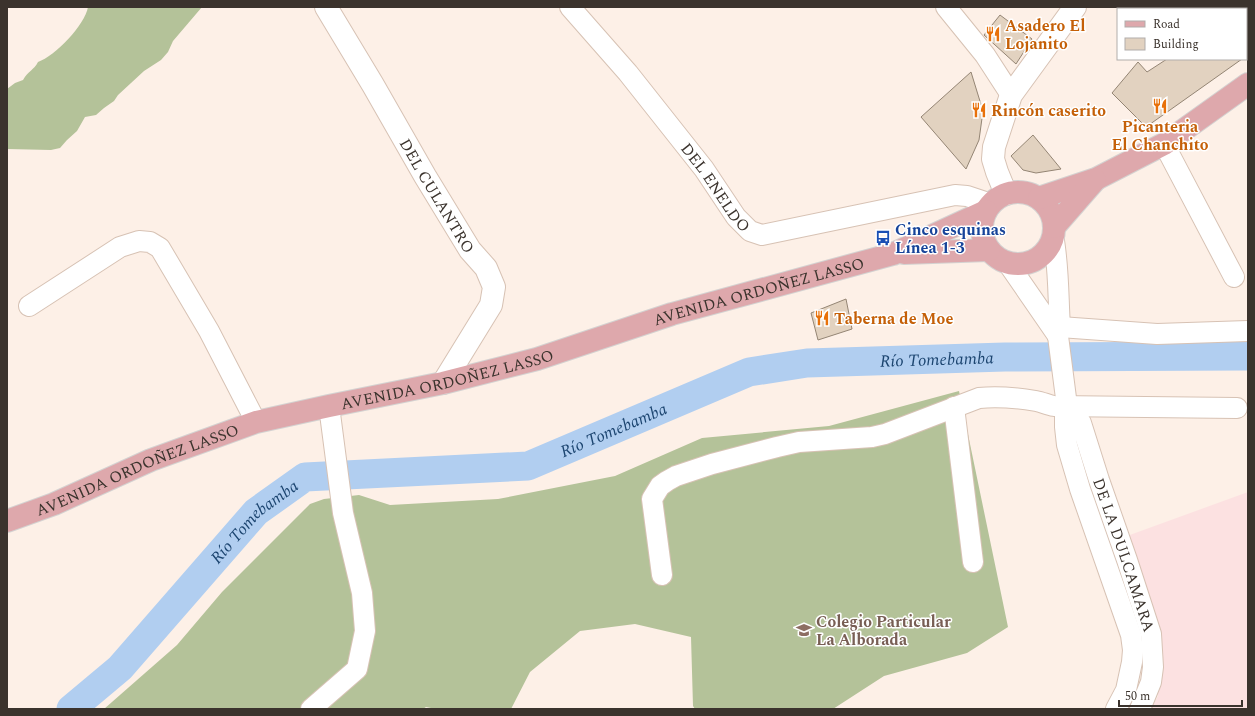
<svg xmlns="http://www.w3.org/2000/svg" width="1255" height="716" font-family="Spectral,serif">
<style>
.education{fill:#fce1e1}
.forest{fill:#b4c299}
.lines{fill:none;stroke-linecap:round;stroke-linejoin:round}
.river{stroke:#b1cef0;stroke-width:29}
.building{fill:#e2d2c0;stroke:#948574}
.minor-casing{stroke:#d7c2b4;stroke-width:22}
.tertiary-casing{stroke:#d7c2b4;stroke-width:24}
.primary-casing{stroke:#d4d2d1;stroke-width:24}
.minor{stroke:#fff;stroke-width:20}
.tertiary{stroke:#fff;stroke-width:22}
.primary{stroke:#dea8ac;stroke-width:22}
.labels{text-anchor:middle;stroke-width:3;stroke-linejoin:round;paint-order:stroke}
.food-label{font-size:16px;font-weight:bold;fill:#c56008;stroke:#fff;text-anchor:start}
.street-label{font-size:16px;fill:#3b332d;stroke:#fff}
.transit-label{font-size:16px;font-weight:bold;fill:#164399;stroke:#fff;text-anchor:start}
.education-label{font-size:16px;font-weight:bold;fill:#785e54;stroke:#fff;text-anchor:start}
.water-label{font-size:17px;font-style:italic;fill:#1c4570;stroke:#fff}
</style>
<rect width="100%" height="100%" fill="#fdf0e7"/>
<polygon class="education" points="1248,492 1248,709 1151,709 1158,696 1156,625 1127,536"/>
<g class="forest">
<path d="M88 7H202L173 41 168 52 161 60 144 71 118 95 114 101 104 108 96 115 85 117 77 131 67 140 60 148 51 150 7 149V89L15 83 23 80C28 71 34 70 38 62 55 56 85 25 88 7Z"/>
<polygon points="959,391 1008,627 967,653 884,676 833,709 695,709 693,706 691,637 635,624 580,631 530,672 511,709 436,709 426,707 423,709 104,709 177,645 222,592 310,504 324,499 359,495 390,505 498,499 615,476 702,438 829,426"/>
</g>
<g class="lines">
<path class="river" id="s1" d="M71 709 120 668 256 512 305 477 528 466 749 372 807 363 1005 357 1248 356"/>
</g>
<g class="building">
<polygon points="1000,15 1032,39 1016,64 984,35"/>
<polygon points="1167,59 1242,59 1146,127 1112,93 1138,62 1147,72"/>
<polygon points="971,72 983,111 979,140 966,169 921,117"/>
<polygon points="1033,135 1061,169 1036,173 1023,170 1011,156"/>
<polygon points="846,299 852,329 818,340 811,313"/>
</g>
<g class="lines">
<defs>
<g id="minor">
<path id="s2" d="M570 7 628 73 704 169 736 217 750 231 762 235 955 195 967 196 991 204"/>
<polyline points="946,7 985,55 1011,95"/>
<polyline points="1164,144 1234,277"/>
<path d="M1053 235C1059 266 1058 297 1060 327L1058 336 1067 406 1065 415V427L1067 445 1080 489 1131 635 1133 650 1132 662 1126 690 1116 709"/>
<polyline points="1007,262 1058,336"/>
<polyline points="29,306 120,247 139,241 150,242 160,248 209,331 256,422"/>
<polyline points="1060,327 1157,334 1248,331"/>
<path id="s3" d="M1067 406 1075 413 1081 423 1099 480 1127 560 1151 634 1153 667 1151 682 1140 709"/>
<polyline points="954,407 973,562"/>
<path d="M662 575 652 499 660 486 667 481 676 476 712 464 777 447 799 442 872 437 885 434 979 398C997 396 1018 398 1036 401 1042 402 1048 405 1054 406L1237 408"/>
<polyline points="311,709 357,669 365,631 362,593 343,513 329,406"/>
</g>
<g id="tertiary">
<path id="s4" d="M326 7 373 85 425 176 470 250 486 268 494 287 491 305 443 383"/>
<polyline points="1006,194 997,172 993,159 994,147 1011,95 1075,7"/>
</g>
<g id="primary">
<circle cx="1018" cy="228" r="36"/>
<polyline points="1039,198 1096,179 1164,144 1248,84"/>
<polyline points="1054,227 1095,180"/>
<polyline points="904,253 989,250"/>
<path id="s5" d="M7 521 54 504 151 460 256 422 329 406 443 383 537 359 672 314 893 254 986 211"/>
</g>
</defs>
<use href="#minor" class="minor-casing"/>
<use href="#tertiary" class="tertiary-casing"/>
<use href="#primary" class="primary-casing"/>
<use href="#minor" class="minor"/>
<use href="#tertiary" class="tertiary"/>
<use href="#primary" class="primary"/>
</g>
<defs>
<symbol id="restaurant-bare" viewBox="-9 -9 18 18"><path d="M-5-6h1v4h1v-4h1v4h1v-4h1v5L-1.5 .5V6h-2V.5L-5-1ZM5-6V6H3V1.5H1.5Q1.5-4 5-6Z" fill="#e8710a" stroke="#fff" stroke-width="2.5" paint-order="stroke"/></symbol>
<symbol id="bus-bare" viewBox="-9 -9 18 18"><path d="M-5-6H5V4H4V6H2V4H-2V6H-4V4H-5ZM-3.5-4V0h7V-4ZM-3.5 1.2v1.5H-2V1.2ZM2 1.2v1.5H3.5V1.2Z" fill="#1a4fb4" stroke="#fff" stroke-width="2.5" paint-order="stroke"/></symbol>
<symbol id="school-bare" viewBox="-9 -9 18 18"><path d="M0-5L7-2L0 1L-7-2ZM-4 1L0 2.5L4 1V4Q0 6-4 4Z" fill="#8d6e63" stroke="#fff" stroke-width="2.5" paint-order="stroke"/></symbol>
</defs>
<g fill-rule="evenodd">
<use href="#restaurant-bare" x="982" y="23" width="22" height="22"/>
<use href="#restaurant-bare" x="1149" y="95" width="22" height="22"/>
<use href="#restaurant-bare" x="968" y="99" width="22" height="22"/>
<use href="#bus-bare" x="872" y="227" width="22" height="22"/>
<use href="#restaurant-bare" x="811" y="307" width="22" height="22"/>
<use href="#school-bare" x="793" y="619" width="22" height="22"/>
</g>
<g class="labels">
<g class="food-label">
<text x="1005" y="31">Asadero El<tspan x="1005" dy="18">Lojanito</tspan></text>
<text x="991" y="116">Rincón caserito</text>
<text x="1160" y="132" text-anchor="middle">Picanteria<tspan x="1160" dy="18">El Chanchito</tspan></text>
<text x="834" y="324">Taberna de Moe</text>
</g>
<g class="street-label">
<text dy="6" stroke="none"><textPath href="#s2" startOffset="232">DEL ENELDO</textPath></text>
<text dy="6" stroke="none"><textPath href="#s4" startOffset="219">DEL CULANTRO</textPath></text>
<text dy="6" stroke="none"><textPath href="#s5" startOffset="788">AVENIDA ORDOÑEZ LASSO</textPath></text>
<text dy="6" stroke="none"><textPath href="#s5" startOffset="464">AVENIDA ORDOÑEZ LASSO</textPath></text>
<text dy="6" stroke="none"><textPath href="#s5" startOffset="140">AVENIDA ORDOÑEZ LASSO</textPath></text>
<text dy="6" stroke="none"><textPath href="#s3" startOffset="161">DE LA DULCAMARA</textPath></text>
</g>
<g class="transit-label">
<text x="895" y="235">Cinco esquinas<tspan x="895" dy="18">Línea 1-3</tspan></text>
</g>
<g class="education-label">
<text x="816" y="627">Colegio Particular<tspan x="816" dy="18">La Alborada</tspan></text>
</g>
<g class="water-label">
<text dy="6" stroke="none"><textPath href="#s1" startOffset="983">Río Tomebamba</textPath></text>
<text dy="6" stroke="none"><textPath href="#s1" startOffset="647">Río Tomebamba</textPath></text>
<text dy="6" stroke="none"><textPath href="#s1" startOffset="263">Río Tomebamba</textPath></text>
</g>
</g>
<rect width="1255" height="716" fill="none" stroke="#3b332d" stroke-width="16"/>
<rect x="1117" y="8" width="130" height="52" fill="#ffffff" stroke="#b1adab"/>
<rect x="1125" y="21" width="20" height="6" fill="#dea8ac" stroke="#b1adab"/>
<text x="1153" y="28" font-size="12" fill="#3b332d">Road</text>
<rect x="1125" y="38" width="20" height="12" fill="#e2d2c0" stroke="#b1adab"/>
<text x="1153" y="48" font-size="12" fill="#3b332d">Building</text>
<path d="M1119 700v6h123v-6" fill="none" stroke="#3b332d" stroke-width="2"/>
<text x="1125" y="700" font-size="12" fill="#3b332d" stroke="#ffffff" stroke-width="3" paint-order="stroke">50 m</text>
</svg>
